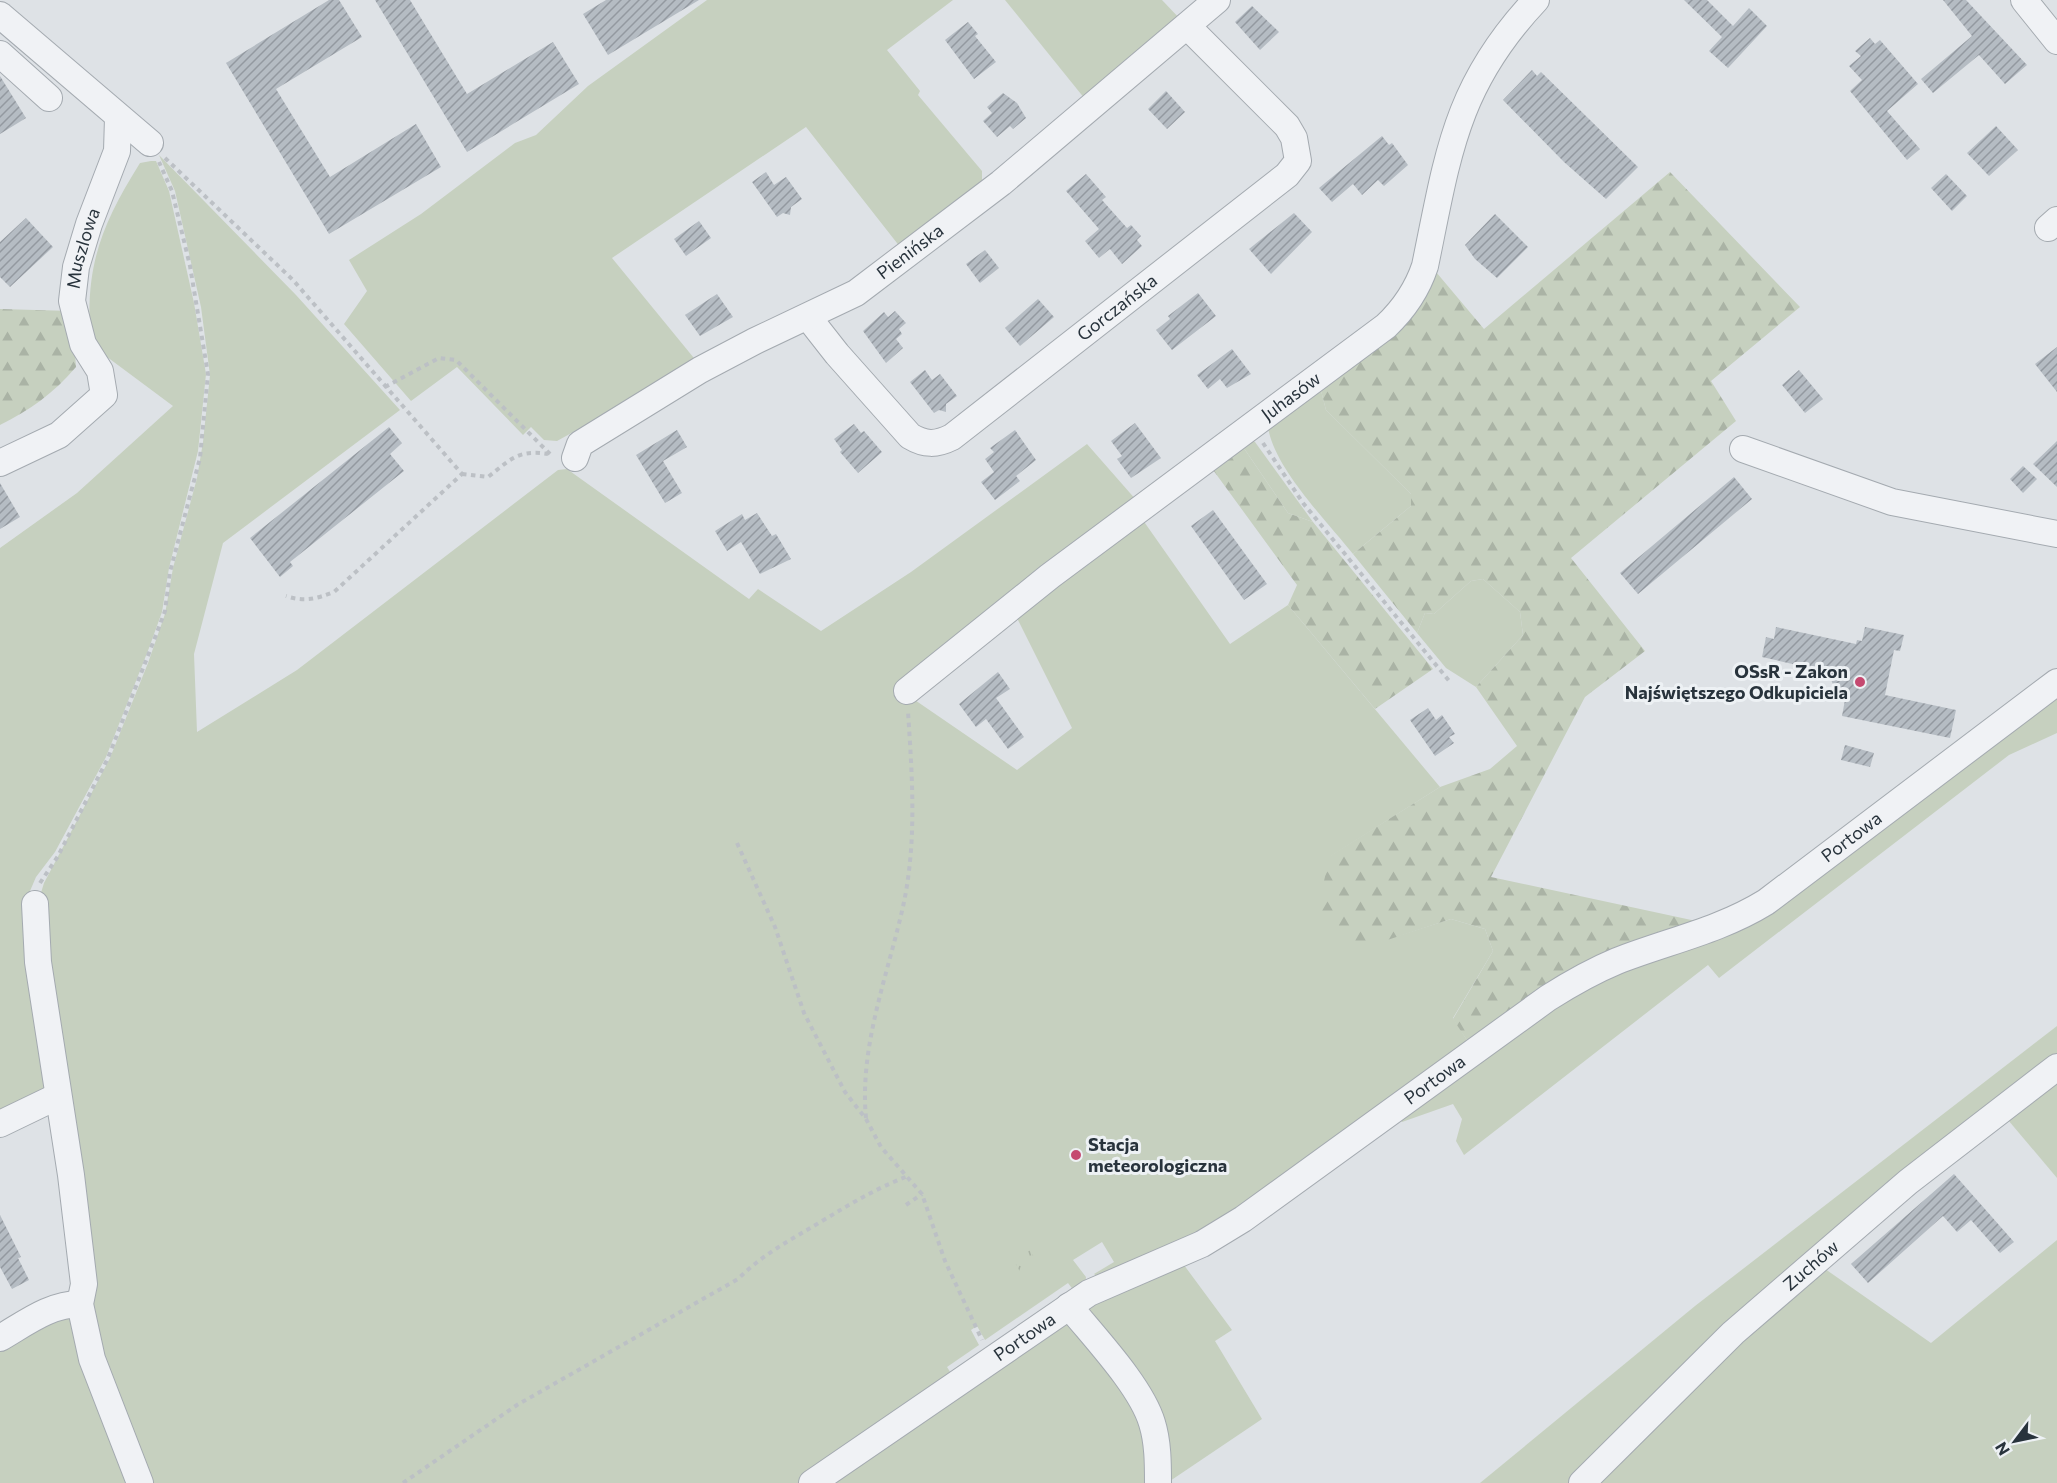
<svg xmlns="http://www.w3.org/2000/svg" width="2057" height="1483" font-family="Commissioner,sans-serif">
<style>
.green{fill:#c6d0bf}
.forest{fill:url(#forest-firs)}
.park{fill:url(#park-tufts)}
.building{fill:url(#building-hatch)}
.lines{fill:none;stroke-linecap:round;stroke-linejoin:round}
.minor-casing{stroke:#a4aab0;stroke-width:28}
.path{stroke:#bcc0c5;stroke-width:4;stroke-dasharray:4.5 4.5;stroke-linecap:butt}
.minor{stroke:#f0f2f5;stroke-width:26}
.poi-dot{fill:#c54970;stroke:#edf1f4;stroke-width:2}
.labels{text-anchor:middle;stroke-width:6;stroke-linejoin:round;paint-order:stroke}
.street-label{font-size:18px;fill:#28333c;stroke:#edf1f4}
.poi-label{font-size:18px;font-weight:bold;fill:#28333c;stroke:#edf1f4;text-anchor:end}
</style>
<defs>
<pattern id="forest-firs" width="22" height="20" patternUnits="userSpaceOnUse" patternTransform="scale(1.5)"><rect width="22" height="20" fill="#c6d0bf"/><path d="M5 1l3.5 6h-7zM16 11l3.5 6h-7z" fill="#aab3a5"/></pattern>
<pattern id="park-tufts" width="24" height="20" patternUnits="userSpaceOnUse" patternTransform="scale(1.5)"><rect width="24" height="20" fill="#c6d0bf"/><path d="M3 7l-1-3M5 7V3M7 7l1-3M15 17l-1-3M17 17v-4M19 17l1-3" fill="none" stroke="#aab3a5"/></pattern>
<pattern id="building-hatch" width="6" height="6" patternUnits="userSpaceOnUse" patternTransform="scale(1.5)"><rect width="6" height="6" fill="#b5bcc3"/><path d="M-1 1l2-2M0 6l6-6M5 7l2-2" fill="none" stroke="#9399a0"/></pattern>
</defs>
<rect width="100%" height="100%" fill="#dee2e6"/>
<g class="green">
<polygon points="707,0 953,0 887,50 920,91 918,95 982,171 982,180 976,191 904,252 806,127 612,258 698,363 557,441 544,440 531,427 523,435 457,367 411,401 344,324 367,291 349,260 421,214 515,143 536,135 588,86"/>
<polygon points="1005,0 1162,0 1181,20 1089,104"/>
<polygon points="159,155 296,295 400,410 223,543 194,654 197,732 297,670 558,470 567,469 749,599 758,589 821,631 911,572 1087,444 1137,501 909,696 1017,770 1072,728 1015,614 1140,516 1230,644 1288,605 1440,787 1331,856 1360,948 1451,919 1485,929 1493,951 1453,1018 1470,1045 1240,1214 1098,1277 1094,1274 1114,1262 1102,1242 1073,1260 1086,1277 1085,1286 1074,1291 1068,1283 985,1340 977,1326 971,1330 979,1345 947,1367 954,1378 802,1483 144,1483 97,1359 40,896 44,883 110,758 148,663 165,614 173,568 197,478 203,442 210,375 201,307 175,191"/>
<path d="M151 161H156L169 191 194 303 206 374 198 451 169 568 162 612 149 648 106 757 55 852 36 877 30 891V909L52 1088 0 1116V548L77 493 173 406 91 345C84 269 100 227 140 163Z"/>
<path d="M1319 383 1326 410 1411 494V506L1353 554C1326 520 1274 468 1268 427Z"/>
<polygon points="1249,438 1255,442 1313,522 1288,513 1239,441"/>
<polygon points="1483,579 1520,612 1523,635 1476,687 1446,668 1417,633 1425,613 1434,614 1471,581"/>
<polygon points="2057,691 2057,733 2009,755 1719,978 1708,965 1464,1155 1456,1141 1462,1119 1453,1104 1402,1122 1396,1115 1582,986 1711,938"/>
<polygon points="2057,1026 2057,1060 1573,1483 1480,1483 1695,1306"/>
<polygon points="2057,1073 2057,1178 2003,1114"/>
<polygon points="2057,1240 2057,1483 1591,1483 1818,1264 1931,1343"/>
<polygon points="1181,1261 1232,1330 1215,1341 1262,1419 1167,1483 1162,1461 1087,1309 1095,1299"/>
<polygon points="69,1312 132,1483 0,1483 0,1343"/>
<polygon points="1061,1322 1071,1322 1139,1403 1154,1483 821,1483"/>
</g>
<g class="forest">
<polygon points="1670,172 1800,307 1711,381 1736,421 1571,558 1645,651 1585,697 1491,877 1710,924 1470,1045 1453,1019 1493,951 1485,929 1451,919 1360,949 1317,910 1330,856 1440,787 1490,769 1517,746 1476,687 1523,635 1520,612 1483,579 1471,581 1434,614 1425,613 1417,633 1353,554 1411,506 1411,494 1326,410 1319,383 1431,266 1484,329"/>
<path d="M0 309 72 311 76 367C54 393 30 410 0 425Z"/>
<polygon points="1239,441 1288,513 1313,522 1433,669 1375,709 1288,605 1297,585 1208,463"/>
</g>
<polygon class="park" points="1025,1241 1040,1268 1023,1277 1008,1250"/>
<g class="building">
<polygon points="329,0 339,0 362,37 276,89 330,177 416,124 441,167 329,234 226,63"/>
<polygon points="375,0 410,0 467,94 553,42 579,84 467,152"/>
<polygon points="606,0 699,0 608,55 583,14"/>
<polygon points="1684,0 1707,0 1733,26 1749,8 1767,26 1728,68 1709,51 1722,37"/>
<polygon points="1943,0 1966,0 2027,65 2005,84 1979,55 1933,93 1921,79 1972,36"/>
<polygon points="1252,6 1279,32 1260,50 1235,22"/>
<polygon points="968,22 978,34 975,36 996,62 974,79 945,40"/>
<polygon points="1870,38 1875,44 1880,40 1918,84 1887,111 1920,149 1907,160 1850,91 1862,80 1849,66 1861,56 1855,51"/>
<polygon points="1532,70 1537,76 1541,72 1638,167 1606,199 1564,162 1503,100"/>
<polygon points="0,76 26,118 0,134"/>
<polygon points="1166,91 1185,112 1167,129 1148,109"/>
<polygon points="1003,93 1017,103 1026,118 1013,129 1010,126 997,137 983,121 992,113 987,107"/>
<polygon points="1996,126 2018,150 1989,176 1967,153"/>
<polygon points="1382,136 1389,145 1392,143 1408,165 1384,186 1378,180 1362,195 1353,184 1332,202 1319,188"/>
<polygon points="766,172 774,185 786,177 802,199 791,207 790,215 783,213 777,217 752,182"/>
<polygon points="1086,174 1106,197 1102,200 1127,228 1131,225 1141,236 1137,240 1142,246 1122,264 1110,249 1099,258 1085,241 1099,229 1066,191"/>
<polygon points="1946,174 1967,196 1952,211 1931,188"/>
<polygon points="1294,213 1312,232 1271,274 1249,249"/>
<polygon points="1495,214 1528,247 1497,278 1475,259 1465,245"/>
<polygon points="26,218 53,247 10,287 0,277 0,242"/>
<polygon points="699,221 711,238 686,256 674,239"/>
<polygon points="985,250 999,268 980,283 966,264"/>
<polygon points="1198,293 1216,316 1172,350 1156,330 1170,319 1168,316"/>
<polygon points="717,294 733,317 700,336 685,315"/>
<polygon points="1038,299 1054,317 1020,346 1005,328"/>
<polygon points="895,311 906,323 899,329 902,334 896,339 903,348 886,363 863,331 884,312 888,317"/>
<polygon points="2057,347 2057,392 2035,364"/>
<polygon points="1232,349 1251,374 1227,388 1220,379 1208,389 1197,375"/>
<polygon points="925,370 932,380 940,374 957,396 946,404 946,412 939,410 934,413 910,382"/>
<polygon points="1799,370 1823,399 1805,413 1782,385"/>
<polygon points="1135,423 1161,458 1131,478 1117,459 1122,456 1111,441"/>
<polygon points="854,424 861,433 864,431 882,452 858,473 840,452 842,450 834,439"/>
<polygon points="389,427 402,443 390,454 404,471 290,562 293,566 280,577 250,538"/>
<polygon points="677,430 687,447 663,461 682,493 665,503 636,455"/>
<polygon points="1015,430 1036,460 1016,476 1020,481 995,500 981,482 994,472 985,459 994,452 990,448"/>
<polygon points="2057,441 2057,487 2033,464"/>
<polygon points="2023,466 2037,479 2023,493 2010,479"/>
<polygon points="1734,477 1752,499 1638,594 1620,573"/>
<polygon points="0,483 20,517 0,529"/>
<polygon points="1213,510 1267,584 1244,600 1191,526"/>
<polygon points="757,513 772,536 776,534 791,559 760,574 741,542 727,551 715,531 742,514 745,520"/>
<polygon points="1776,627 1856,644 1857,640 1862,641 1865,627 1904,635 1900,651 1894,650 1885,695 1956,710 1950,738 1842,716 1847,689 1834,687 1828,672 1762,657 1766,637 1774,639"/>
<polygon points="998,672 1010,689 996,698 1024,737 1008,749 986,719 976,727 959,704"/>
<polygon points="1428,708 1436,720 1442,715 1455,734 1449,737 1454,743 1435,756 1410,720"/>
<polygon points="1845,745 1874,753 1870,767 1841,760"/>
<polygon points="1954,1174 2014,1242 2000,1253 1971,1220 1957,1232 1943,1216 1868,1283 1851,1264"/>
<polygon points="0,1215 21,1257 18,1258 29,1280 12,1289 0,1267"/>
</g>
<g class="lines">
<defs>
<g id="minor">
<polyline points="2024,0 2057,41"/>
<polyline points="0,15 150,143"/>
<polyline points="0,54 49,98"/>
<polyline points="2048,228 2057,220"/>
<path id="s1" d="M808 317 837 354 910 436C925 445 936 445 952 437L1287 175 1298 161 1294 138 1287 126 1187 26"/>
<polyline points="1743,449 1892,502 2057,534"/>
<path id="s2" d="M575 458 580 444 700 370 755 341 856 293 1001 183 1217 0"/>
<path id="s3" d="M0 463 59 435 104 395 100 371 83 344 72 301 76 267 89 224 117 151 118 118"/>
<path id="s4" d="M907 691 1050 576 1386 326C1405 308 1417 290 1425 266 1448 155 1455 86 1536 0"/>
<polyline points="35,904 38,962 71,1175 84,1284 80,1304 92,1359 140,1483"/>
<polyline points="0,1124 58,1096"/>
<path d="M1069 1306C1094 1337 1141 1386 1152 1423 1158 1442 1158 1464 1158 1483"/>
<path d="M0 1338C26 1323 50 1304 80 1304"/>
<path id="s5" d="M812 1483 1089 1293 1202 1244 1243 1219 1548 998C1570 984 1593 971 1617 961 1668 941 1719 931 1766 902L2057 682"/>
<path id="s6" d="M1582 1483 1733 1333 1908 1182 2057 1067"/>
</g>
</defs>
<use href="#minor" class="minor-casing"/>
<g class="path">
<path d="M165 158 293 280 462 474 334 592C316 599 304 602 286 596"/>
<polyline points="385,387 439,358 456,360 550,454"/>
<polyline points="1263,443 1303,503 1450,682"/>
<path d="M462 474 488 477C510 460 518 449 548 454"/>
<polyline points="737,843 775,927 804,1013 845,1092 866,1119 881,1147 922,1194 945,1261 982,1340"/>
<polyline points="40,883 58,856 108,758 156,635 165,611 170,572 200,458 208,374 190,266 172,191 159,162"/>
<path d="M866 1118C859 1045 889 972 904 902 917 838 912 775 908 711"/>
<polyline points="906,1205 922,1194"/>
<path d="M403 1483 517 1405 738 1279C764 1253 791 1240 822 1221 852 1203 875 1189 908 1176"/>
</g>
<use href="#minor" class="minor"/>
</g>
<g class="poi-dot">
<circle cx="1860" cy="682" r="6"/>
<circle cx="1076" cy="1155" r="6"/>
</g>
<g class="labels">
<g class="street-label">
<text dy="6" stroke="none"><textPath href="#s3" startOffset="280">Muszlowa</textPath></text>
<text dy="6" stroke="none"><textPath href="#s2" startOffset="398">Pienińska</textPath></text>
<text dy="6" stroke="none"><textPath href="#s1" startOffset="411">Gorczańska</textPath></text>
<text dy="6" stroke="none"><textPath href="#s4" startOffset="484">Juhasów</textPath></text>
<text dy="6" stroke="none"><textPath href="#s5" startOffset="1230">Portowa</textPath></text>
<text dy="6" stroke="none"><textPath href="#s5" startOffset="744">Portowa</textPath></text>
<text dy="6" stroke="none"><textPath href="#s6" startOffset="316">Zuchów</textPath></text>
<text dy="6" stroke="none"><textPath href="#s5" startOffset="258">Portowa</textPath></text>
</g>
<g class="poi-label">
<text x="1848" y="678">OSsR - Zakon<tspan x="1848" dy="21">Najświętszego Odkupiciela</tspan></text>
<text x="1088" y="1151" text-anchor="start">Stacja<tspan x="1088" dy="21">meteorologiczna</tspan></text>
</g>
</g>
<g transform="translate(2015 1441) rotate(238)" stroke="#edf1f4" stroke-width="4.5" paint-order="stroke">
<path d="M0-4.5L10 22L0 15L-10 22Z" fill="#28333c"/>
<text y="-9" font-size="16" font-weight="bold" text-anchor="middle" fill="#28333c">N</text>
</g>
</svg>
